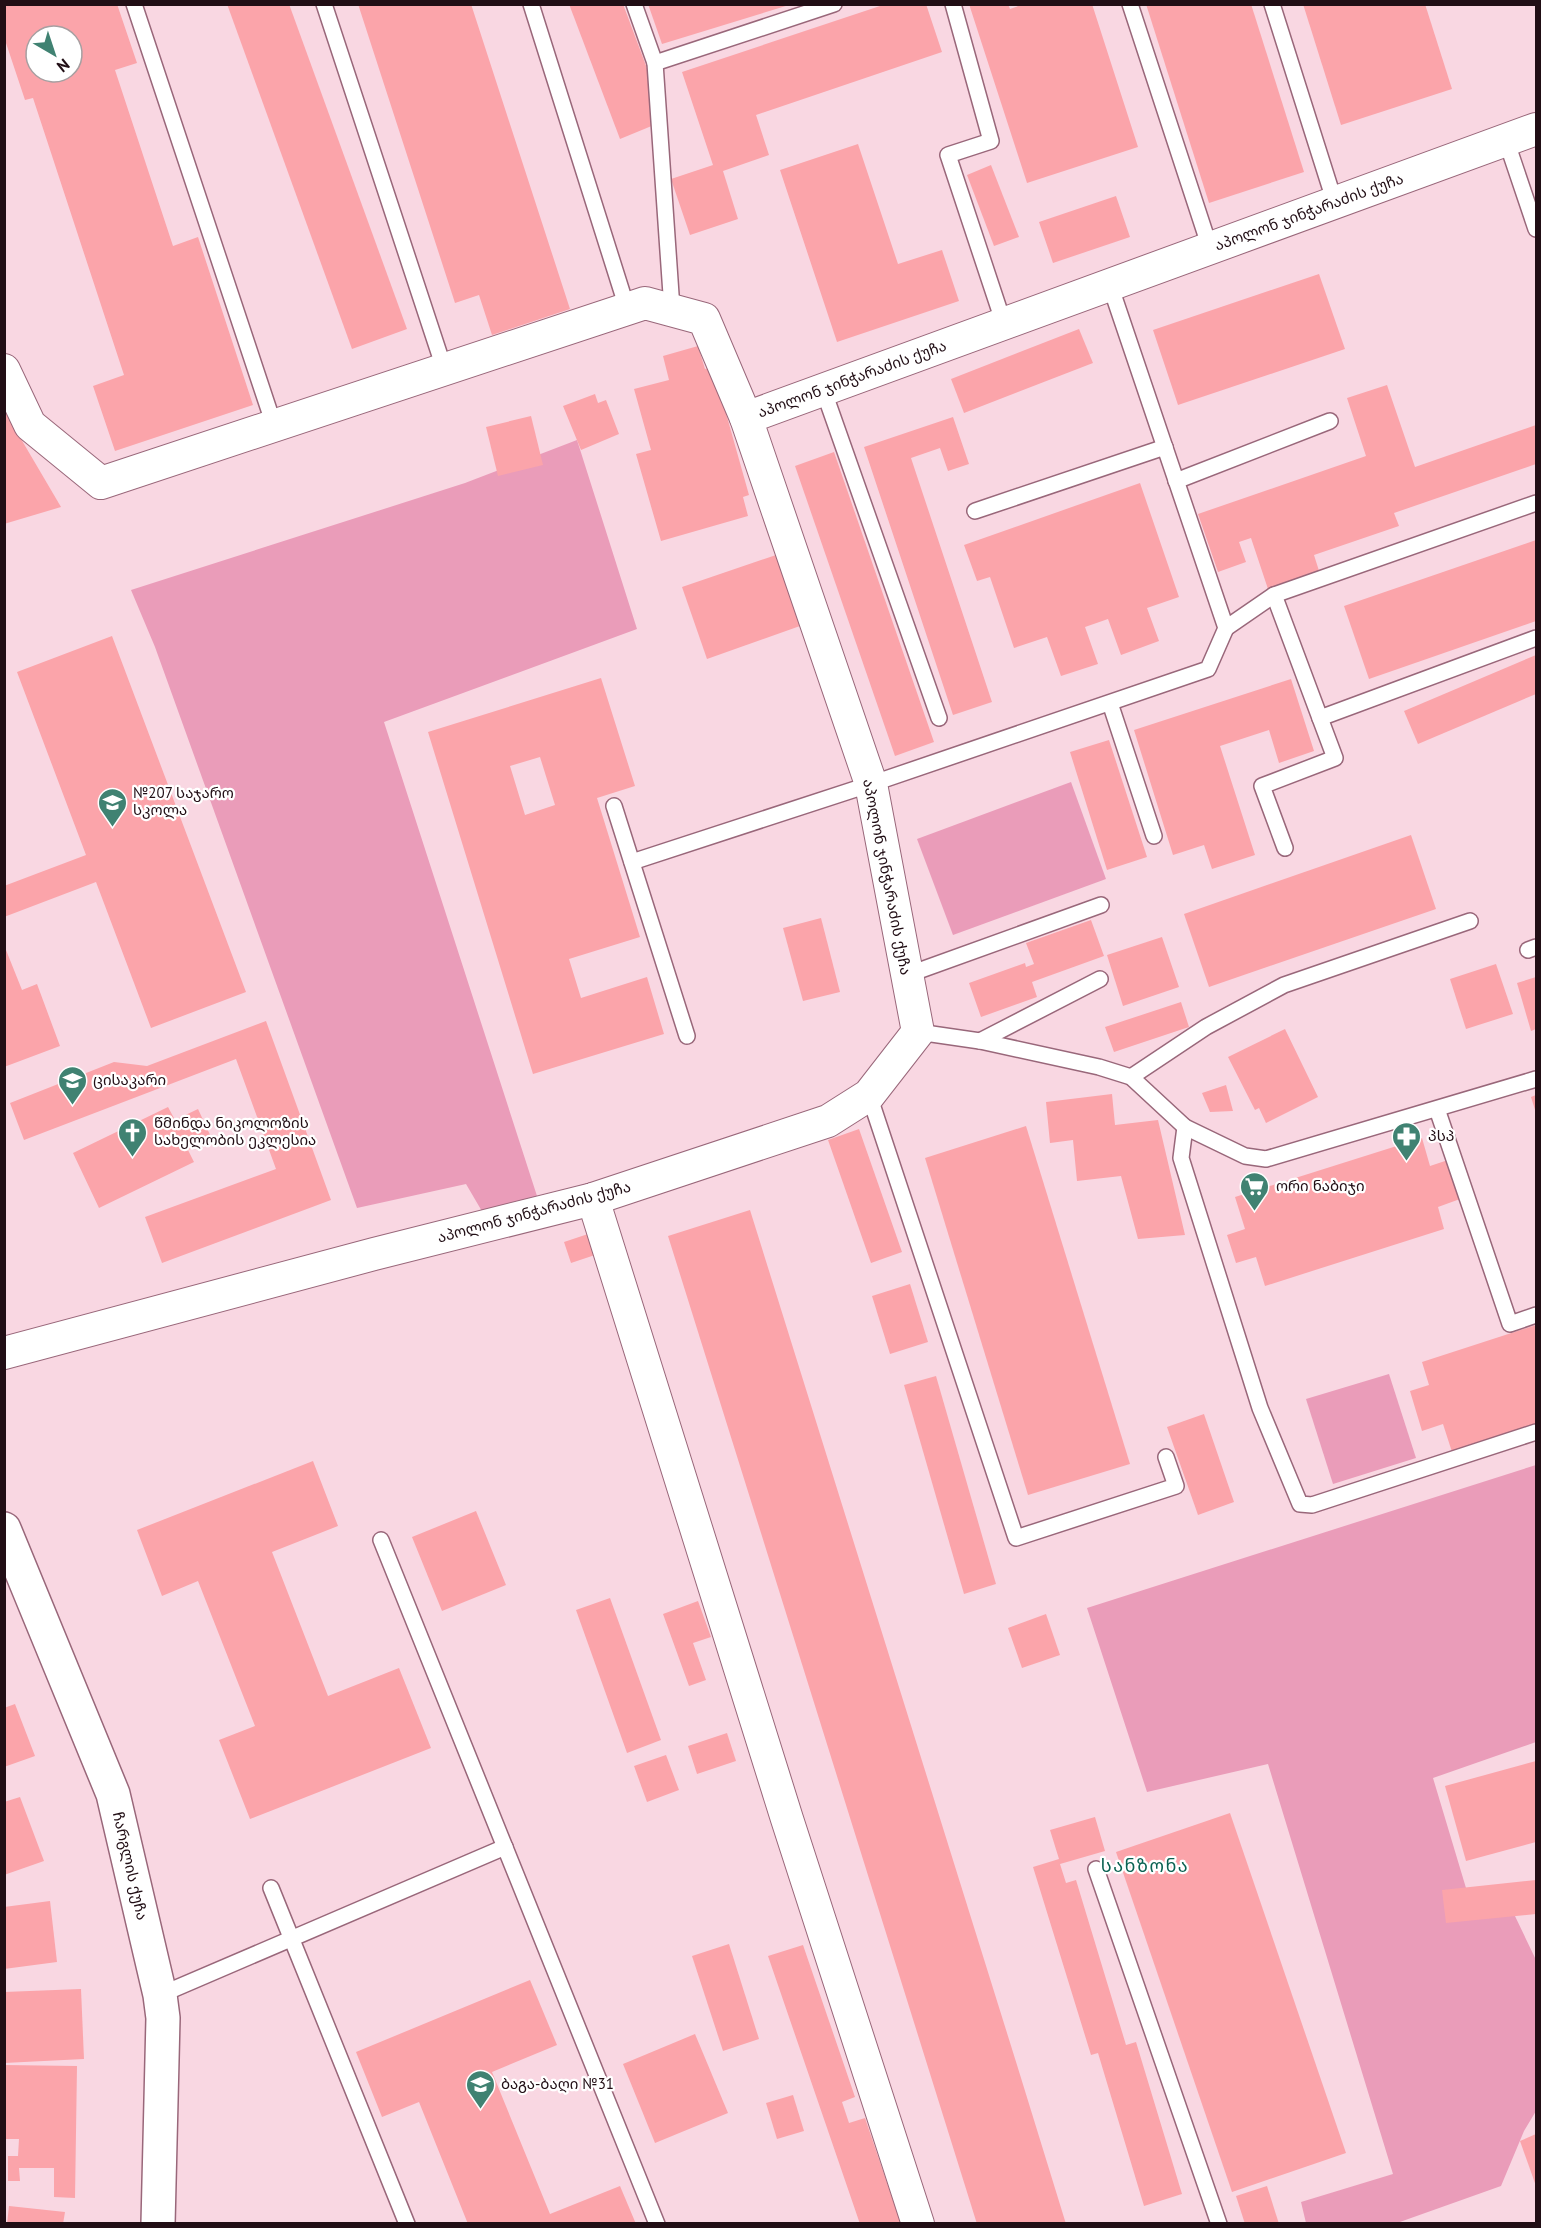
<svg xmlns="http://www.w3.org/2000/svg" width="1541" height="2228" font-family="'PT Sans','Noto Sans Georgian',sans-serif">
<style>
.green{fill:#ea9cb9}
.building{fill:#fba4aa;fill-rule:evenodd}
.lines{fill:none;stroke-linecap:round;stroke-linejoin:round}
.service-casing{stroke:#99677a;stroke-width:18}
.minor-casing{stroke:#99677a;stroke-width:34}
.tertiary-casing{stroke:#99677a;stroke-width:36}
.service{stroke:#fff;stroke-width:15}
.minor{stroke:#fff;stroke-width:32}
.tertiary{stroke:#fff;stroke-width:33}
.labels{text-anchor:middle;stroke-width:4.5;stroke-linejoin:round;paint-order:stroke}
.street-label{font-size:15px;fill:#210e15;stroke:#fff}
.poi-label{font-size:15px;fill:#210e15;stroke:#fff;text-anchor:start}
.quarter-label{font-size:18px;letter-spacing:1.5px;fill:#0b6252;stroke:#fff}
</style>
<rect width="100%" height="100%" fill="#f9d7e2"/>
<g class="green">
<polygon points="577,440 637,629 384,722 537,1196 483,1213 466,1184 357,1208 155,647 131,590 465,483"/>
<polygon points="1071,782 1106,879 953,935 917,839"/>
<polygon points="1389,1374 1416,1458 1333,1484 1306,1399"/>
<polygon points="1536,1465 1536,1742 1433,1778 1475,1918 1514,1914 1536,1960 1536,2111 1524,2131 1501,2186 1397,2223 1306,2223 1301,2202 1393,2174 1268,1764 1147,1792 1087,1608"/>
</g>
<g class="building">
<path d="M4 4H117L137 63 115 70 173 246 198 237 253 405 115 451 93 386 124 375 33 98 25 100 4 37ZM36 36H72V72H36Z"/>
<polygon points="227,4 289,4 407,329 352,349"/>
<polygon points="358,4 471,4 570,309 492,335 479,295 455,303"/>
<polygon points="569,4 623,4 651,79 654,125 620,139"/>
<polygon points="648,4 789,4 789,5 662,44"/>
<polygon points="886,4 926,4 942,52 756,115 769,155 723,171 738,219 690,235 671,179 713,165 682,72"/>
<polygon points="969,4 1008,4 1010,9 1024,4 1092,4 1138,147 1027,183"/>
<polygon points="1146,4 1251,4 1304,172 1209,203"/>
<polygon points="1303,4 1425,4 1452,89 1341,125"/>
<polygon points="858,144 898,264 942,250 959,301 837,342 780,170"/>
<polygon points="991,165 1019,237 994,246 967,175"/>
<polygon points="1116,196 1130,237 1053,263 1039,222"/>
<polygon points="1319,274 1345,349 1178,405 1153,330"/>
<polygon points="1079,329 1093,363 964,413 951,379"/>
<polygon points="698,346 705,369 713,367 749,495 743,497 748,516 661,541 636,454 651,450 634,389 669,380 663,356"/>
<polygon points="1387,385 1415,467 1536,425 1536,464 1394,513 1399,526 1314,555 1320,574 1269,592 1251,538 1239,542 1246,562 1218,572 1198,514 1366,456 1347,398"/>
<polygon points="595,394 598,403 606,400 619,434 581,450 563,406"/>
<polygon points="4,410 61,507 4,524"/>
<polygon points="531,416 543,465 498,476 486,427"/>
<polygon points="953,417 969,464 948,471 940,448 911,458 992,702 953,715 864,447"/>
<polygon points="834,452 934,742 895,756 795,466"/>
<polygon points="1140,483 1179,597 1147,608 1159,641 1121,655 1108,619 1085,627 1098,664 1061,676 1047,637 1014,648 990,577 977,581 964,545"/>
<polygon points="1536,540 1536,621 1369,679 1344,606"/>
<polygon points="776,555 800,626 707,659 682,587"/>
<polygon points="112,636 246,992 151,1028 96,882 4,917 4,886 86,855 17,672"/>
<polygon points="1536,655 1536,694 1418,744 1404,711"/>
<path d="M601 678 635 786 597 798 640 937 569 959 581 998 647 977 664 1034 533 1074 428 732ZM540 757 555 805 525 815 510 766Z"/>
<polygon points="1291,679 1314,751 1279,763 1269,730 1220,746 1255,855 1212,869 1204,845 1173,855 1134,730"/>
<polygon points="1109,740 1147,857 1107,870 1070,752"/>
<polygon points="1411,835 1436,909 1209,987 1184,914"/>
<polygon points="821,918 840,992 803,1001 783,928"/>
<polygon points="1091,920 1104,956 1032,982 1037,997 981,1017 969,983 1025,963 1026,967 1034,964 1026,943"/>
<polygon points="1162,937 1179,987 1123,1006 1107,955"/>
<polygon points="4,945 22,990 37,984 60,1046 4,1067"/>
<polygon points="1496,964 1513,1014 1466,1029 1450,979"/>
<polygon points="1536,977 1536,1029 1531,1031 1517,983"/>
<polygon points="1181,1002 1189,1027 1114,1052 1105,1027"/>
<polygon points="266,1021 331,1200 162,1263 145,1217 276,1169 236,1059 24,1140 10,1103 114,1062 147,1066"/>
<polygon points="1285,1029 1318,1097 1266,1123 1259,1108 1255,1110 1228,1057"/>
<polygon points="1226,1085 1233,1111 1210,1112 1202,1093"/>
<polygon points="1112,1094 1115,1125 1158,1120 1185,1235 1138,1239 1121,1176 1077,1181 1073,1140 1050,1143 1046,1102"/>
<polygon points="1536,1095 1536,1113 1531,1097"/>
<polygon points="168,1107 175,1120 198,1109 212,1139 188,1150 194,1162 99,1208 73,1153"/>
<polygon points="1026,1126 1130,1464 1028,1495 925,1158"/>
<polygon points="859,1129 902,1252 871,1263 828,1140"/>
<polygon points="1422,1138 1430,1166 1448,1160 1460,1199 1438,1207 1444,1229 1265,1286 1256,1257 1236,1263 1227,1235 1245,1229 1235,1197"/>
<polygon points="750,1210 1017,2065 1066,2224 977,2224 761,1533 668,1236"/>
<polygon points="594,1232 601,1253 571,1263 564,1242"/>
<polygon points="910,1284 928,1342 890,1354 872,1296"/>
<polygon points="1536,1325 1536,1425 1452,1452 1443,1424 1422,1431 1410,1391 1429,1385 1422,1362"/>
<polygon points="936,1376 996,1584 964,1594 904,1385"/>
<polygon points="1204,1414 1234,1502 1198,1515 1167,1427"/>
<polygon points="313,1461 338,1526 272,1552 328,1696 399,1668 431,1748 250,1819 219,1740 255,1726 198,1581 162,1596 137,1530"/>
<polygon points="476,1511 506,1585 442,1611 412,1537"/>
<polygon points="610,1598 661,1740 627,1753 576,1610"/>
<polygon points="698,1601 711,1637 693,1643 706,1680 689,1686 663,1614"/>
<polygon points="1046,1614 1060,1655 1022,1668 1008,1628"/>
<polygon points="15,1704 35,1756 4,1767 4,1708"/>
<polygon points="727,1733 736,1761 697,1774 688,1746"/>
<polygon points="666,1755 679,1790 647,1802 634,1766"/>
<polygon points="1536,1761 1536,1842 1466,1861 1445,1786"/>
<polygon points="20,1797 44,1861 4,1875 4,1802"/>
<polygon points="1230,1813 1346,2153 1232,2192 1116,1852"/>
<polygon points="1095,1817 1105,1851 1060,1864 1066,1883 1076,1880 1126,2045 1136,2042 1182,2194 1144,2206 1098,2053 1091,2055 1033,1867 1059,1859 1050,1830"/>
<polygon points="1536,1880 1536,1914 1446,1923 1442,1890"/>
<polygon points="50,1901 57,1962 4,1969 4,1907"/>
<polygon points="729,1944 759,2039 723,2051 692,1956"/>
<polygon points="803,1945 855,2097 842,2102 849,2123 865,2118 901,2224 860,2224 768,1956"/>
<polygon points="530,1980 557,2045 492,2072 550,2214 620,2186 636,2224 468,2224 419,2102 382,2117 356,2052"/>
<polygon points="81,1989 84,2059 4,2063 4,1992"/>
<polygon points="695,2034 728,2113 655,2143 623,2064"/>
<polygon points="4,2065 77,2066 75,2198 54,2197 54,2168 19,2168 20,2181 8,2181 8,2156 18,2156 19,2139 4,2139"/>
<polygon points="793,2095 804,2131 777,2139 766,2103"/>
<polygon points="1536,2134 1536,2186 1520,2141"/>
<polygon points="1267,2186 1279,2224 1245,2224 1236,2196"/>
<polygon points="9,2206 65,2212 63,2224 7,2224"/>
</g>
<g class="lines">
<defs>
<g id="service">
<polyline points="134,4 274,425"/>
<polyline points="324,4 444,368"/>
<polyline points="531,4 627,308"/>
<polyline points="634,4 655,63 834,4"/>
<polyline points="953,4 991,141 948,155 1004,324"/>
<polyline points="1130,4 1210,248"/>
<polyline points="1272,4 1335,203"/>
<polyline points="655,63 672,309"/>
<polyline points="1506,140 1536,229"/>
<polyline points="823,389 939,718"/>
<polyline points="1176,481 1330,421"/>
<polyline points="975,511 1165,447"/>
<polyline points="1274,595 1320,718 1536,638"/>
<polyline points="1226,628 1274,595 1536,503"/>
<polyline points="1110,703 1154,836"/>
<polyline points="614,806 687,1036"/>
<polyline points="1285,848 1262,786 1335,758 1320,718"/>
<polyline points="632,862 871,784 1208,669 1226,628 1110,285"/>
<polyline points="1528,950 1536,947"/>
<polyline points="907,975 1101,905"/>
<polyline points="918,1032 980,1041 1099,1067 1131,1077 1185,1127 1245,1156 1266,1159 1536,1079"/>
<polyline points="980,1041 1100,979"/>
<polyline points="1131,1077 1206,1027 1284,985 1470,921"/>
<polyline points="869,1095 1016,1538 1176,1486 1166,1457"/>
<polyline points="1437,1109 1510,1324 1536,1315"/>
<polyline points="1185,1127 1181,1158 1260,1408 1300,1504 1312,1505 1536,1432"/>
<polyline points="381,1540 657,2224"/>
<polyline points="1096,1869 1219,2224"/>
<polyline points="271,1888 407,2224"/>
<polyline points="160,1995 505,1847"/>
</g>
<g id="minor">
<polyline points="4,370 30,425 101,483 645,303 704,319 746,418 871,784 918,1032 869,1095 828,1121 593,1199 374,1254 4,1353"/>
<polyline points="746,418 1536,129"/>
<polyline points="593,1199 787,1819 918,2224"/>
</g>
<polyline id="tertiary" points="4,1529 113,1794 160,1995 163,2018 158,2224"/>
</defs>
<use href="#service" class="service-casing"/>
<use href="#minor" class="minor-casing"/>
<use href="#tertiary" class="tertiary-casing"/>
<use href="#service" class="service"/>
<use href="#minor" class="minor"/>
<use href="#tertiary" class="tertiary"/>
</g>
<defs>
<symbol id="school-pin" viewBox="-11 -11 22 30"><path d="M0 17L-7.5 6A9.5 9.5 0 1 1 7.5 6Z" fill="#408272" stroke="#fff"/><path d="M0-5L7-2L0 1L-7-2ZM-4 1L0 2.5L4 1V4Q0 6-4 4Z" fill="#fff"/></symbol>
<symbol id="church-pin" viewBox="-11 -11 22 30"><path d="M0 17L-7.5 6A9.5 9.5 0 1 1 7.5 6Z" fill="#408272" stroke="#fff"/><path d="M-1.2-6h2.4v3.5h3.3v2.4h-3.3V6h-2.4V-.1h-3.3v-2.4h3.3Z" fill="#fff"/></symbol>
<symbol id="pharmacy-pin" viewBox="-11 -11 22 30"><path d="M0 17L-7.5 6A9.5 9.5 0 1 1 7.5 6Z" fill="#408272" stroke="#fff"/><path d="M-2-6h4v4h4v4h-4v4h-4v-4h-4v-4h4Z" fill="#fff"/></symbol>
<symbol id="supermarket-pin" viewBox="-11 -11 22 30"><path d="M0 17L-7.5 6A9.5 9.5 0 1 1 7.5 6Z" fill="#408272" stroke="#fff"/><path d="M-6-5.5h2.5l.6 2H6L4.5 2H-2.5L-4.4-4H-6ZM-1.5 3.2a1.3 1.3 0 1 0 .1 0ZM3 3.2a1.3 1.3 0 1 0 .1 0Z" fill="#fff"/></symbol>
</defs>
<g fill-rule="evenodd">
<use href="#school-pin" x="96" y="786" width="33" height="45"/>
<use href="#school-pin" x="56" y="1064" width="33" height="45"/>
<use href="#church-pin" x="116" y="1116" width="33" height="45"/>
<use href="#pharmacy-pin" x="1390" y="1120" width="33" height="45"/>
<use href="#supermarket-pin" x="1238" y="1170" width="33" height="45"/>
<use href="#school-pin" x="464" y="2068" width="33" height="45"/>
</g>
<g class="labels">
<g class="street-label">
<text transform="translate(1309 212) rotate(-20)" y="5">აპოლონ ჯინჭარაძის ქუჩა</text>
<text transform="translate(852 379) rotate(-20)" y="5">აპოლონ ჯინჭარაძის ქუჩა</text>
<text transform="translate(887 877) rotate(79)" y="5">აპოლონ ჯინჭარაძის ქუჩა</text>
<text transform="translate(534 1212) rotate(-15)" y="5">აპოლონ ჯინჭარაძის ქუჩა</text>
<text transform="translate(130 1866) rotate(77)" y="5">ჩარგლის ქუჩა</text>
</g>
<g class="poi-label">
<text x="133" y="798">№207 საჯარო<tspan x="133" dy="17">სკოლა</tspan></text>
<text x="93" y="1085">ცისაკარი</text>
<text x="154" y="1128">წმინდა ნიკოლოზის<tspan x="154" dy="17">სახელობის ეკლესია</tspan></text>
<text x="1428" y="1141">პსპ</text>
<text x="1276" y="1191">ორი ნაბიჯი</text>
<text x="501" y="2089">ბაგა-ბაღი №31</text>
</g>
<g class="quarter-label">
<text x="1145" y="1872">სანზონა</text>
</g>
</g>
<rect width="1541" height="2228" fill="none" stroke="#210e15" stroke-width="12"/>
<g transform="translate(54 54) rotate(141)"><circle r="28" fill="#ffffff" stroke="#a69fa1" stroke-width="1.5"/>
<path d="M0-4.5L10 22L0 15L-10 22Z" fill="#408272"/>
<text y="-9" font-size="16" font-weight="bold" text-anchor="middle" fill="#210e15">N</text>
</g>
</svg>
